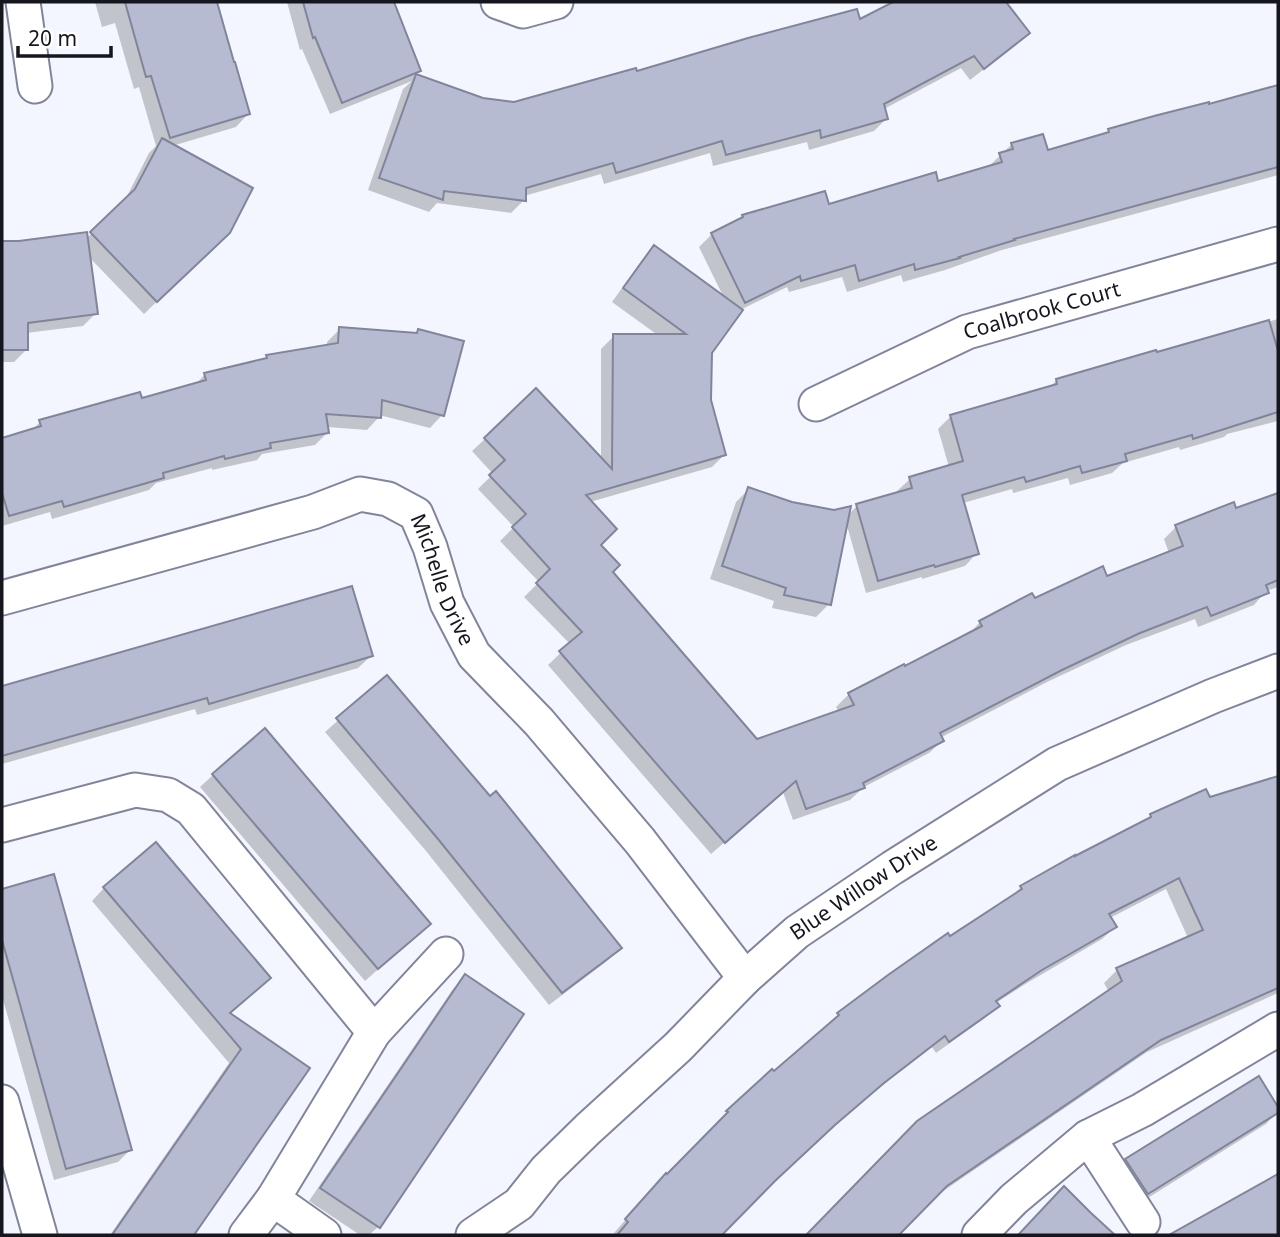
<svg xmlns="http://www.w3.org/2000/svg" width="1280" height="1237" font-family="'Noto Sans',sans-serif">
<style>
.shadow{fill:#0003}
.building{fill:#b7bbd2;stroke:#82859a;stroke-width:2}
.lines{fill:none;stroke-linecap:round;stroke-linejoin:round}
.minor-casing{stroke:#82859a;stroke-width:37}
.minor{stroke:#fff;stroke-width:33}
.labels{text-anchor:middle;stroke-width:6;stroke-linejoin:round;paint-order:stroke}
.street-label{font-size:21px;fill:#15161e;stroke:#fff}
</style>
<rect width="100%" height="100%" fill="#f3f5ff"/>
<g class="shadow">
<polygon points="95,2 215,2 232,65 248,114 236,127 172,146 215,245 144,314 88,256 96,313 83,326 26,333 26,350 14,362 2,362 2,243 86,239 124,202 149,153 156,146 139,87 134,89 115,23 102,27"/>
<polygon points="287,2 392,2 395,12 419,70 414,76 482,100 514,104 636,73 859,22 897,2 1004,2 1028,33 1015,45 970,80 961,68 884,109 886,119 874,131 809,150 807,142 713,166 710,153 604,184 601,174 524,196 524,200 511,213 437,203 429,212 368,190 403,89 412,81 330,114 302,49 300,50"/>
<polygon points="1278,85 1278,175 1002,250 945,270 903,282 901,275 847,292 842,277 789,292 787,287 740,310 710,353 709,400 725,454 712,467 590,502 599,545 611,572 757,741 839,712 836,707 849,694 904,668 967,636 980,622 1035,601 1107,578 1169,553 1164,539 1176,527 1235,510 1278,495 1278,587 1266,591 1254,605 1198,627 1195,619 1126,645 1047,682 940,738 942,741 929,753 864,787 850,800 793,820 783,792 711,854 548,665 570,644 524,597 539,582 500,541 514,527 478,489 493,474 472,451 485,439 601,459 601,349 614,336 659,336 612,302 642,260 654,247 724,298 699,247 712,234 739,221 743,216 828,206 937,183 987,168 1012,144 1047,152 1105,135 1109,131 1208,106 1268,90 1271,87"/>
<polygon points="1278,319 1278,421 1227,434 1224,437 1180,450 1179,447 1123,463 1112,473 1070,485 1068,478 1013,493 1012,489 963,503 977,553 965,566 922,579 922,577 866,593 846,522 829,604 816,617 772,608 774,601 710,579 736,502 749,489 792,504 847,516 857,506 898,494 897,491 910,479 949,467 938,429 951,416 1049,388 1057,380"/>
<polygon points="340,329 415,334 418,331 442,415 430,428 379,415 379,417 367,430 327,427 328,432 315,445 262,454 257,460 212,470 212,468 156,483 149,490 52,519 50,512 2,526 2,440 31,431 40,422 140,400 195,385 205,374 264,360 267,357 327,347 327,342"/>
<polygon points="176,640 371,656 358,668 197,715 195,709 2,764 2,688"/>
<polygon points="387,677 620,948 607,961 549,1005 426,851 325,732"/>
<polygon points="213,775 429,924 365,981 200,787"/>
<polygon points="1278,778 1278,993 1147,1052 933,1198 897,1235 808,1235 918,1123 1109,992 1104,983 1117,970 1188,938 1166,889 1110,918 1115,927 1102,939 1027,983 996,1003 997,1006 985,1018 936,1053 932,1047 870,1095 820,1138 764,1190 720,1235 616,1235 614,1233 653,1188 717,1126 715,1125 728,1112 772,1071 774,1074 839,1014 1009,899 1021,887 1145,822 1151,816"/>
<polygon points="52,876 130,1150 118,1162 54,1180 2,996 2,891"/>
<polygon points="104,888 269,978 229,1014 307,1069 192,1235 110,1235 229,1063 92,901"/>
<polygon points="465,976 378,1227 369,1235 360,1235 309,1201 453,989"/>
<polygon points="1258,1079 1278,1111 1266,1124 1135,1206 1114,1173 1127,1161"/>
<polygon points="1278,1176 1278,1235 1185,1235 1203,1217"/>
</g>
<g class="building">
<polygon points="125,2 217,2 234,62 235,62 250,114 170,138 151,76 146,77"/>
<polygon points="303,2 394,2 421,71 342,103 315,37 313,38"/>
<polygon points="893,2 1006,2 1030,33 984,69 974,56 884,104 888,119 821,138 820,130 726,155 722,141 616,173 613,163 526,188 526,201 444,191 443,200 379,178 416,74 483,98 514,102 636,68 637,71 748,38 857,9 860,19"/>
<polygon points="1278,85 1278,167 1014,239 1015,240 959,257 960,258 915,270 914,264 859,281 855,265 801,281 800,276 745,303 711,233 743,217 742,215 825,191 829,204 936,172 938,181 1002,162 999,153 1013,149 1011,143 1043,134 1048,150 1109,132 1108,129 1154,116 1209,102 1209,104"/>
<polygon points="162,138 253,188 230,233 157,302 90,232 135,189"/>
<polygon points="87,232 98,314 28,323 28,350 2,350 2,241 19,241"/>
<polygon points="654,245 743,310 712,353 711,400 726,455 586,495 617,529 601,545 620,565 613,572 757,739 854,705 848,693 904,664 905,666 982,626 979,621 1032,593 1035,598 1103,566 1107,576 1183,546 1175,525 1234,502 1236,508 1278,493 1278,580 1266,585 1269,593 1211,616 1207,607 1140,633 1062,670 940,733 944,741 863,783 865,788 806,809 796,781 725,843 559,651 582,632 536,583 550,569 512,527 526,514 489,475 505,460 484,438 536,388 612,469 613,334 686,334 623,288"/>
<polygon points="1269,320 1278,351 1278,412 1193,439 1192,435 1125,454 1127,461 1082,473 1080,466 1026,482 1024,477 962,495 979,554 935,567 934,565 878,581 856,504 912,488 909,477 963,461 950,415 1057,384 1056,379 1156,350 1157,352"/>
<polygon points="339,327 417,333 418,329 464,341 444,416 382,400 381,418 326,414 329,433 270,443 271,448 225,459 224,456 163,473 164,478 64,507 62,501 9,516 2,493 2,438 41,426 39,420 86,407 140,392 142,398 206,380 204,373 267,358 266,355 338,343"/>
<polygon points="748,487 792,502 834,510 851,506 831,605 784,595 786,588 722,566"/>
<polygon points="352,586 373,656 209,704 207,698 2,756 2,686"/>
<polygon points="387,675 490,796 496,791 622,948 562,993 438,839 336,718"/>
<polygon points="265,728 431,924 378,969 212,774"/>
<polygon points="1278,776 1278,988 1161,1040 947,1186 899,1235 806,1235 917,1121 1122,981 1116,968 1203,930 1179,878 1109,914 1117,927 1042,970 996,1001 1000,1006 949,1042 945,1036 884,1083 835,1125 775,1181 722,1235 617,1235 628,1222 625,1219 666,1173 667,1174 728,1112 726,1111 772,1069 774,1071 839,1015 837,1013 888,975 948,933 950,936 1022,889 1020,886 1075,855 1075,856 1151,817 1150,814 1206,789 1210,797"/>
<polygon points="156,842 271,978 230,1013 310,1068 194,1235 112,1235 241,1049 103,887"/>
<polygon points="54,874 132,1150 66,1169 2,940 2,889"/>
<polygon points="465,974 524,1014 380,1228 320,1188"/>
<polygon points="1259,1076 1278,1107 1278,1113 1148,1194 1125,1159"/>
<polygon points="1278,1174 1278,1235 1169,1235"/>
<polygon points="1064,1186 1091,1213 1115,1235 1018,1235"/>
</g>
<g class="lines">
<defs>
<g id="minor">
<polyline points="23,2 35,86"/>
<polyline points="498,2 523,11 556,2"/>
<path id="s1" d="M816 404 967 332 1278 244"/>
<path id="s2" d="M2 598 313 512 360 494 388 499 416 514 430 547 447 603 474 655 539 722 640 841 745 978"/>
<polyline points="2,825 135,790 168,795 191,809 374,1032"/>
<polyline points="2,1102 40,1235"/>
<polyline points="1088,1137 1143,1222"/>
<polyline points="273,1199 324,1235"/>
<polyline points="246,1235 273,1199 374,1032 446,954"/>
<path id="s3" d="M473 1235 519 1204 546 1170 588 1129 678 1047 745 978 797 932 892 868 1057 764 1213 696 1278 671"/>
<polyline points="979,1235 1014,1199 1088,1137 1142,1110 1278,1029"/>
</g>
</defs>
<use href="#minor" class="minor-casing"/>
<use href="#minor" class="minor"/>
</g>
<g class="labels">
<g class="street-label">
<text dy="7" stroke="none"><textPath href="#s1" startOffset="245">Coalbrook Court</textPath></text>
<text dy="7" stroke="none"><textPath href="#s2" startOffset="504">Michelle Drive</textPath></text>
<text dy="7" stroke="none"><textPath href="#s3" startOffset="525">Blue Willow Drive</textPath></text>
</g>
</g>
<rect width="1280" height="1237" fill="none" stroke="#15161e" stroke-width="7"/>
<path d="M18 46v10h93v-10" fill="none" stroke="#15161e" stroke-width="3.5"/>
<text x="28" y="46" font-size="21" fill="#15161e" stroke="#ffffff" stroke-width="5" paint-order="stroke">20 m</text>
</svg>
